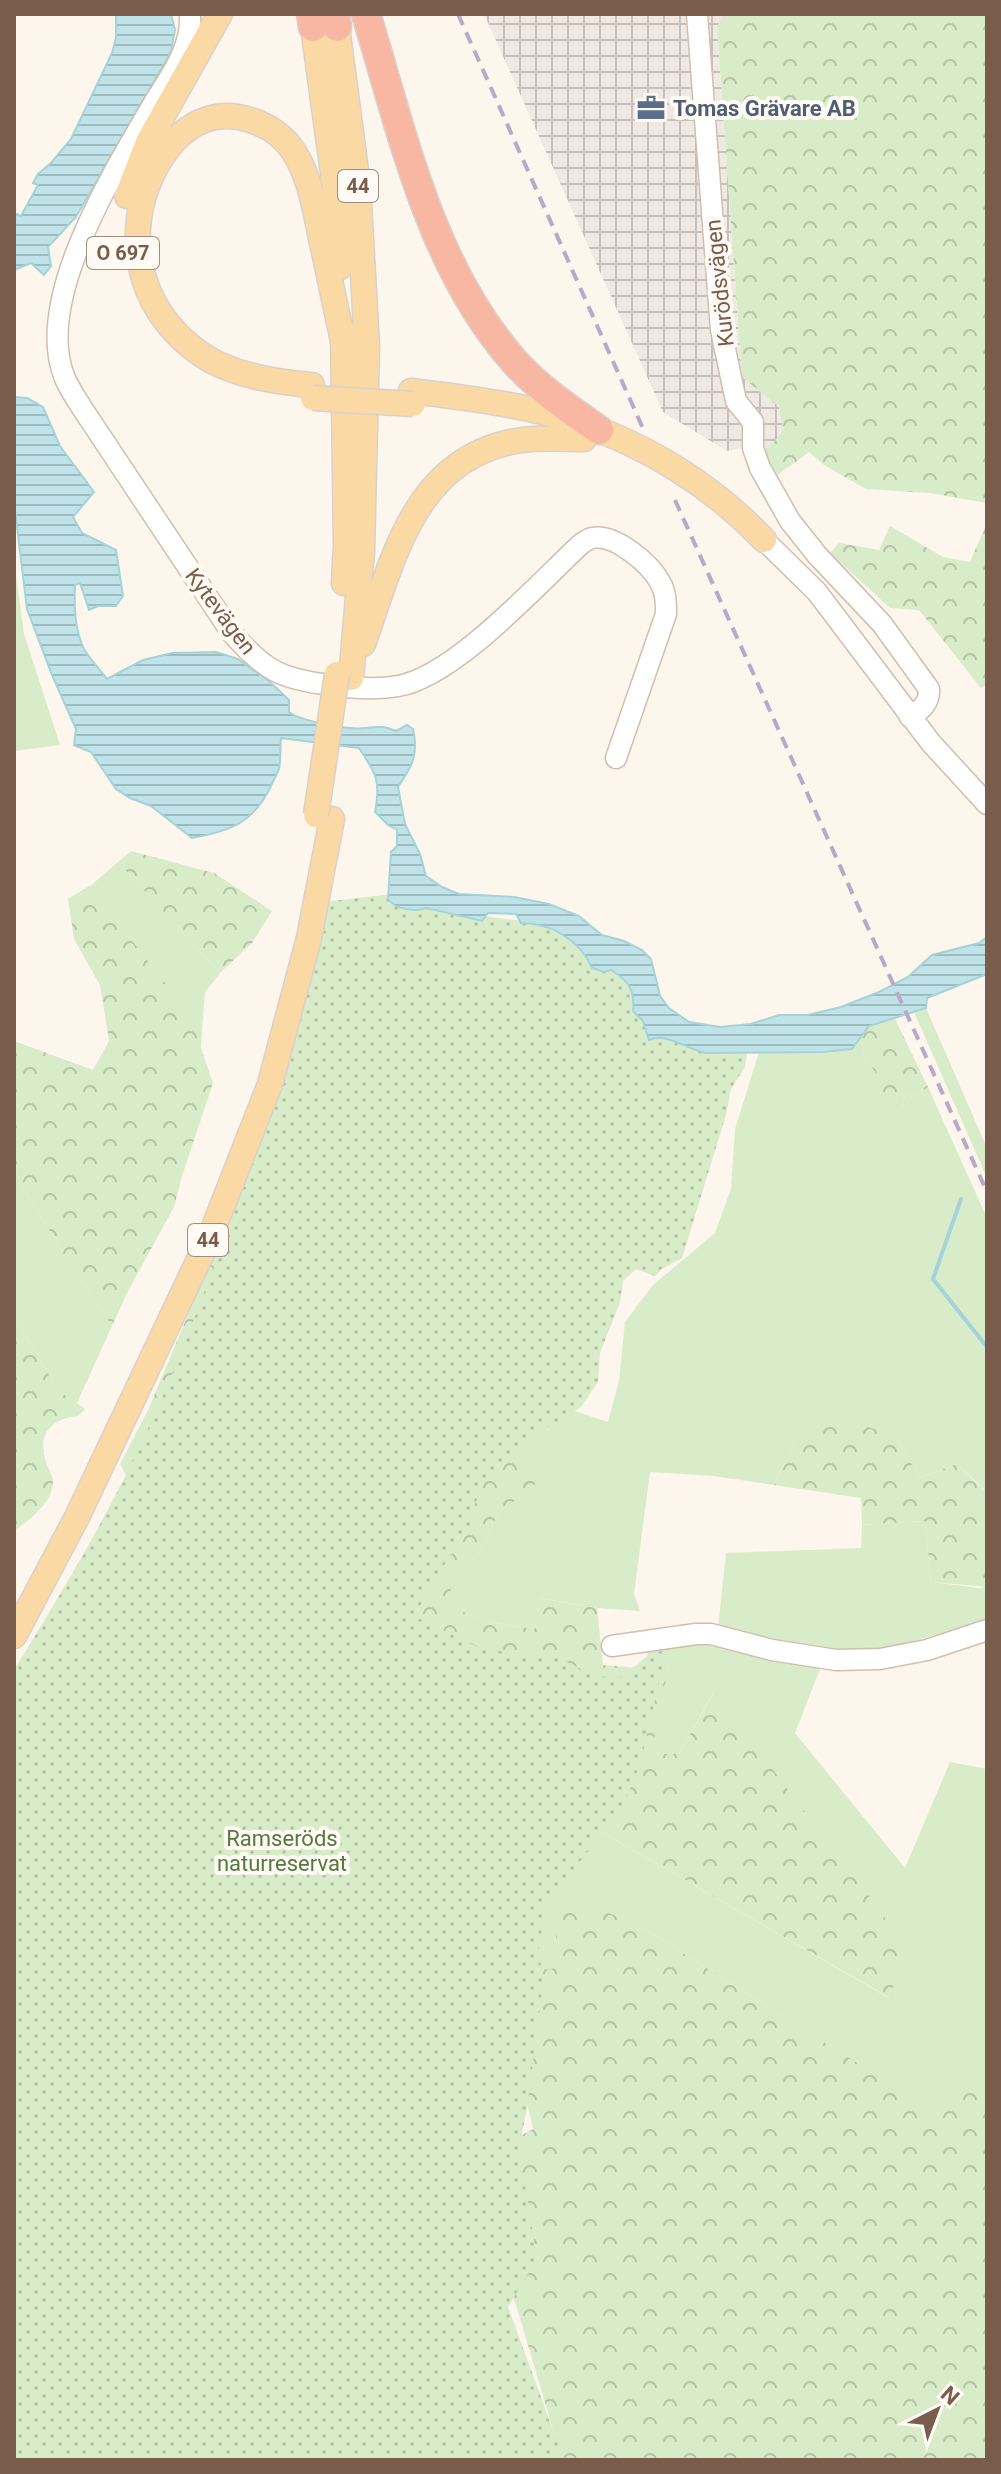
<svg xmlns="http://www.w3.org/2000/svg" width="1001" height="2474" font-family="Roboto,sans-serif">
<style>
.industrial{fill:url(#industrial-grid)}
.grass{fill:#d8ecc9}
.forest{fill:url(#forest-crowns)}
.park{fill:url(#park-dots)}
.water{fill:url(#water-rules);stroke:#a5d3da;stroke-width:2}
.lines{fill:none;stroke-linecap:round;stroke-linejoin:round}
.stream{stroke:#a5d3da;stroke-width:4}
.minor-casing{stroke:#d1beb0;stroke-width:23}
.major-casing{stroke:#dad1cd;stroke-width:27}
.highway-casing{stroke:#dad1cd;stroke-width:31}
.minor{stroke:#fff;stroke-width:20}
.major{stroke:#fbd9a5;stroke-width:24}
.highway{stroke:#f7b7a3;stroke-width:28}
.rail{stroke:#b9a8c9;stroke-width:4;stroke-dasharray:12 8;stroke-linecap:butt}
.major-bridge-casing{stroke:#dad1cd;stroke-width:27;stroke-linecap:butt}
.major-bridge{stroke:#fbd9a5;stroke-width:24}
.labels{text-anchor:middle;stroke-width:8;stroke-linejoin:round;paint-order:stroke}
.shield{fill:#fffaf3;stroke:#a28b7f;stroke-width:2}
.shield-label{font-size:20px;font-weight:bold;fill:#7a5c4d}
.service-label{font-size:22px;font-weight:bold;fill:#4e5e75;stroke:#fffaf3;text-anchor:start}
.street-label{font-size:22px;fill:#7a5c4d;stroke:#fffaf3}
.park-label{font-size:22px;fill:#537a41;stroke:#fffaf3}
</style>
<defs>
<pattern id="industrial-grid" width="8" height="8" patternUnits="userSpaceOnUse" patternTransform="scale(2)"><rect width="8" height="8" fill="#efe9e4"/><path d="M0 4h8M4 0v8" fill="none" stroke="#c7c0bb"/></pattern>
<pattern id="forest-crowns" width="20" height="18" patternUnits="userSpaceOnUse" patternTransform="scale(2)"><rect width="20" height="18" fill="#d8ecc9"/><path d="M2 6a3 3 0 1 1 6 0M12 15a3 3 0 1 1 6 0" fill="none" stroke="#b4c2a5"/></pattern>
<pattern id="park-dots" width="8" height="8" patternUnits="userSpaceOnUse" patternTransform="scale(2)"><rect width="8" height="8" fill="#d8ecc9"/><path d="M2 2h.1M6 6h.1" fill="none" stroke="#b4c2a5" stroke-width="1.8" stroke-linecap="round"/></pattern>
<pattern id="water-rules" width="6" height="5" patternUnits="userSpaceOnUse" patternTransform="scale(2)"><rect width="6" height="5" fill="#bfe3e8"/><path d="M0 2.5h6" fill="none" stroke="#a0bbbe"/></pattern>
</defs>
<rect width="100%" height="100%" fill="#fdf6ec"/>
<polygon class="industrial" points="484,14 724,14 717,27 742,377 779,407 783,429 777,439 761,452 742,448 727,451 663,412"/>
<g class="grass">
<polygon points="14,560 24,634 60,745 14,751"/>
<polygon points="118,862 220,973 205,992 202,1030 89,887"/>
<polygon points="926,1008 987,1148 987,1178 914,1012"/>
<polygon points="859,1039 867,1061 882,1080 882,1103 891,1086 902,1108 905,1095 913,1097 928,1087 987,1218 987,1563 971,1546 984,1489 957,1464 920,1478 895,1436 796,1441 774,1485 714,1476 650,1472 634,1594 640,1611 597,1608 540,1598 535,1629 487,1622 440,1603 481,1550 497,1515 542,1478 452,1371 608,1422 619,1381 625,1322 653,1285 715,1233 731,1189 735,1129 759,1052 823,1052 851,1049"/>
<polygon points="14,1164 20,1182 70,1265 112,1326 76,1405 58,1390 14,1316"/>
<polygon points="148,1410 161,1417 484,1764 889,1998 905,1944 713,1693 679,1754 650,1754 673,1643 712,1640 820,1669 795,1733 905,1868 950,1762 987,1769 987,2102 963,2078 942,2117 634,1922 556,1928 556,1969 522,1974 14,1763 227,1665 120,1464"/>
<polygon points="925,1521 931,1582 980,1588 987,1587 987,1619 872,1654 774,1645 718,1628 726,1553 861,1548 862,1525"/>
</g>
<g class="forest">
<polygon points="724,14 987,14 987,503 930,493 866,489 824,465 809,452 775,477 761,452 777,439 783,429 779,407 742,377 717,27"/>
<polygon points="987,523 987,685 981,688 919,610 890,608 830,553 839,543 879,550 890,526 943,557 970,562"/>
<polygon points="131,851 214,873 272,911 252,943 220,973 118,862"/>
<polygon points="89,886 202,1030 201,1048 213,1083 183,1173 174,1207 128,1291 112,1326 70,1265 20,1182 14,1164 14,1041 93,1070 109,1041 100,985 74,939 68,899"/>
<polygon points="895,1019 928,1087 913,1097 905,1095 902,1108 892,1097 891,1088 882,1106 882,1081 867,1061 859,1039 869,1026"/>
<polygon points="263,1136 452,1371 543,1478 497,1515 481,1550 441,1603 487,1622 535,1629 539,1598 597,1608 603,1665 641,1668 652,1645 673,1643 651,1754 679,1754 714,1692 905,1944 890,1998 484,1764 161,1417 148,1410"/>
<path d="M14 1316 58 1390 85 1409 78 1416C49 1419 36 1436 47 1465 51 1474 55 1479 52 1489 48 1506 28 1521 14 1531Z"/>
<polygon points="847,1420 895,1436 920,1478 957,1464 984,1490 972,1546 987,1563 987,1587 931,1582 925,1521 862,1525 861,1498 774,1485 796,1441 821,1424"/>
<polygon points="14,1809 522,1973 556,1968 556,1928 573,1901 634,1922 941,2116 963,2077 987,2102 987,2460 562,2460 516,2305 506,2280 495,2149 533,2129 520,2073 14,2460"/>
</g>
<path class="park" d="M393 894 430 906 497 918 533 922 600 952 623 969 653 1016 748 1046 745 1067 731 1089 726 1115 682 1258 662 1269 655 1276 636 1269 623 1281 620 1302 600 1353 598 1382 581 1407 556 1423 535 1432 504 1460 485 1482 475 1504 469 1530 446 1562 414 1616 474 1645 526 1657 554 1655 581 1669 616 1681 645 1658 667 1648 640 1765 624 1803 545 1909 539 1948 543 1984 527 2108 521 2138 523 2171 537 2259 508 2307 564 2460H14V1670C62 1592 109 1514 147 1431 224 1263 276 1081 323 902Z"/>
<g class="water">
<polygon points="116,14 171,14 175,30 171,52 76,217 48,247 51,266 44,275 31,263 14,270 14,213 21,216 38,185 33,183 38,174 51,163 71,139 112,53 116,38"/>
<path d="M14 397 27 398 43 407 60 446 94 492 73 517 82 533 116 550 123 596 116 606H98L89 610 80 583 75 585C74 605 75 631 84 649 90 659 100 670 107 679L143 660 172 653 216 652 238 659 269 681 289 700V712C303 722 348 730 365 728 380 727 381 725 396 731L407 725 413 729C419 755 412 766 398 787L405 824 420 854 426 876 442 887 459 894 514 897 549 904 579 916 602 935 624 941 642 950 651 959 660 996 669 1008 689 1022 720 1027 751 1024 779 1015H808L841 1007 879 992 908 977 932 955 979 943 987 937V974L927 998 926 1008 869 1026 852 1049 823 1052 706 1053C688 1050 667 1032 649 1040L643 1021 633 1011C635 990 629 981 611 970L604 972 592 968C580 940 551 923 521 923L516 914 488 913 482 921 427 908C415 912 396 910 388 899L391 852 397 846V830L388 825 375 812C381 781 376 773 359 748L281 738C280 748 281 759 279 769 277 774 273 781 271 786 253 823 231 831 192 838L151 806 130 798 116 789 91 752 74 745 76 729 52 675 27 609 14 502Z"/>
</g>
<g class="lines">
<polyline class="stream" points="961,1199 933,1279 987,1347"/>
<defs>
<g id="minor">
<path d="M190 14C192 48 171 75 154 103 115 170 34 298 64 376 68 387 76 398 82 408L231 632C264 670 280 679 330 685 352 688 376 690 398 686 454 677 538 584 581 544 584 542 588 539 592 538 615 533 650 564 660 582 666 592 666 603 666 614L616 758"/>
<path d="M697 14 721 330 736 401 753 422V448L760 468 790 521 817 555 882 624 929 689C930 704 920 710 910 717"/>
<polyline points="764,540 817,592 931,743 987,804"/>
<polyline points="612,1646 696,1634 711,1634 772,1650 836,1660 880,1659 927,1650 987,1630"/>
</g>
<g id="major">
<polyline points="313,27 335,187 340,267"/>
<polyline points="337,27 358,186 367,346 362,551 351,678"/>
<polyline points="127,196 148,142 220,14"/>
<polyline points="343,331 346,545 344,583"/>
<path d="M312 385C278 382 243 377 212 361 185 346 160 320 148 290 141 272 137 250 138 230 140 174 184 98 250 120 267 125 284 136 294 152 310 177 315 209 321 238 329 274 336 310 344 345"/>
<path d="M411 391C466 398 521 404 574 421 645 444 712 485 764 540"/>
<path d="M363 644C394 557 415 455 522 440 543 437 564 439 584 439"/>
<polyline points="14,1636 77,1517 212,1232 270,1084 309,938 332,819"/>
</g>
<g id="highway">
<polyline points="311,14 313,27"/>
<polyline points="335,14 337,27"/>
<path d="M366 14C402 131 430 266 514 361 538 388 569 409 599 430"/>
</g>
</defs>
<use href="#minor" class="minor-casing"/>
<use href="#major" class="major-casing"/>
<use href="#highway" class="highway-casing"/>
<use href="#minor" class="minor"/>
<use href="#major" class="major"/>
<use href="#highway" class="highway"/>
<g class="rail">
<polyline points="458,14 645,433"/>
<polyline points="675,500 987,1192"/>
</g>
<defs>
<g id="major-bridge">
<polyline points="313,398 413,404"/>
<polyline points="316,815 337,674"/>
</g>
</defs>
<use href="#major-bridge" class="major-bridge-casing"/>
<use href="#major-bridge" class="major-bridge"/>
</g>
<defs>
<symbol id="office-bare" viewBox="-9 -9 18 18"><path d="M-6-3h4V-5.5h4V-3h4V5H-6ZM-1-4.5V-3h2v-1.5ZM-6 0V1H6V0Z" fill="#5c6f8a" stroke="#fffaf3" stroke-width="2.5" paint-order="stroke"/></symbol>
</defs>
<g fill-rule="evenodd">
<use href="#office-bare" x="631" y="88" width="40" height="40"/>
</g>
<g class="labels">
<g class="shield">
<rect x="338" y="170" width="40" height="32" rx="6"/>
<rect x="87" y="237" width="72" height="32" rx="6"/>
<rect x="188" y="1224" width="40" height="32" rx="6"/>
</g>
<g class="shield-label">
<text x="358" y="193">44</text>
<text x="123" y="260">O 697</text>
<text x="208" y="1247">44</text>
</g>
<g class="service-label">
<text x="673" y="116">Tomas Grävare AB</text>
</g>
<g class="street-label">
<text transform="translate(719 283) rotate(-96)" y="8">Kurödsvägen</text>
<text transform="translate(221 611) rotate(53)" y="8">Kytevägen</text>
</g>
<g class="park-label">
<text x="282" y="1846">Ramseröds<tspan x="282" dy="25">naturreservat</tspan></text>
</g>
</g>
<rect width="1001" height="2474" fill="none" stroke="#7a5c4d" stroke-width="32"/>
<g transform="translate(937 2410) rotate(42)" stroke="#fffaf3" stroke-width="6" paint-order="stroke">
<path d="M0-6L14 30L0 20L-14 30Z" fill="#7a5c4d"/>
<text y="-12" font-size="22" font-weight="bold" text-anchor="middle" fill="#7a5c4d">N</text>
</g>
</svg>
